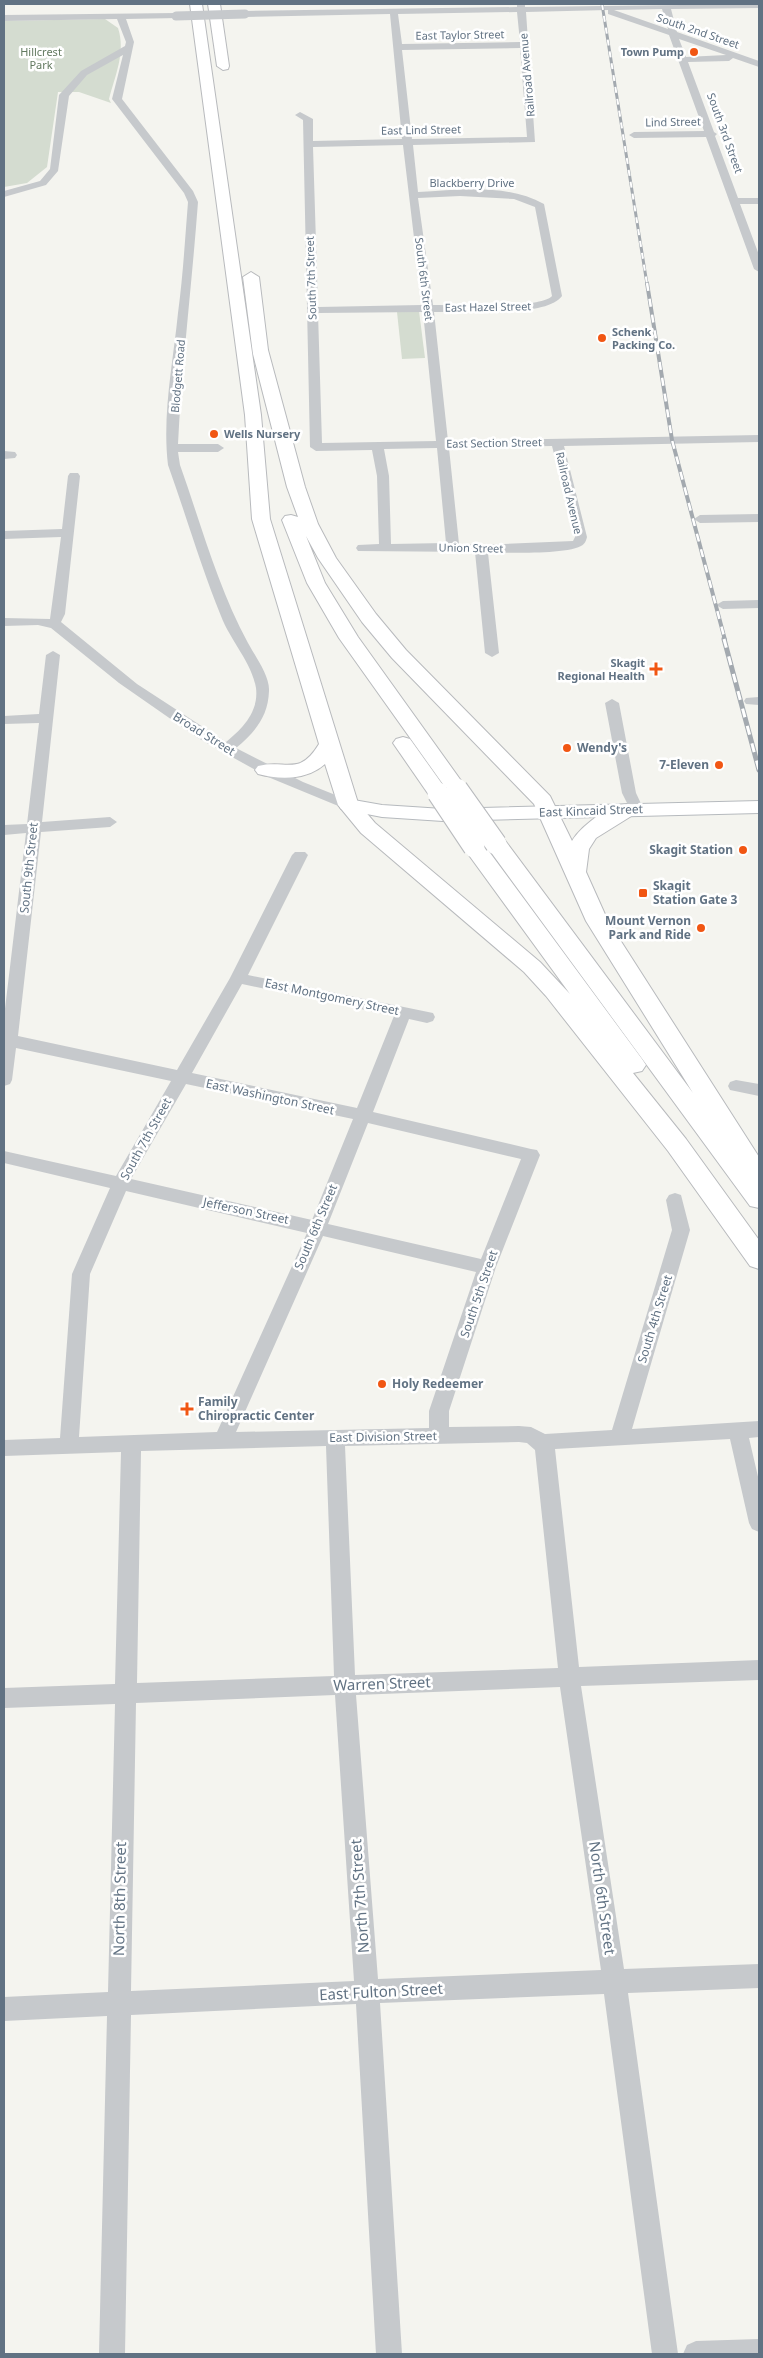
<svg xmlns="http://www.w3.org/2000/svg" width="763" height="2358" font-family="'Noto Sans',sans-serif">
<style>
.green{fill:#d4dcd0}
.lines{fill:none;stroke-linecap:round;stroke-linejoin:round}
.major-casing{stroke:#b6babe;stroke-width:2}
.highway-casing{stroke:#b8babd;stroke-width:2}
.minor{fill:#c6c9cc;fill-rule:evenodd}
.major{fill:#fff;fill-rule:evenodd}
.highway{fill:#fff;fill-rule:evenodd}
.rail-far2-casing{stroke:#a3a9af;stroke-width:3}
.rail-far1-casing{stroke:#a3a9af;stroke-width:4}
.rail-casing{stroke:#a3a9af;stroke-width:5}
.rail-far2{stroke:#fff;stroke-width:2;stroke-dasharray:6;stroke-linecap:butt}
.rail-far1{stroke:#fff;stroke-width:2.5;stroke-dasharray:8;stroke-linecap:butt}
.rail{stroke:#fff;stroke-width:3;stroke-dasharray:9;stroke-linecap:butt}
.highway-bridge-casing{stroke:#b8babd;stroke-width:23;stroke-linecap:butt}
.minor-bridge{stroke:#c6c9cc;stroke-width:9}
.highway-bridge{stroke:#fff;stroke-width:21}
.poi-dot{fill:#f15613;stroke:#fff;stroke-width:2}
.labels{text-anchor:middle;stroke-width:5;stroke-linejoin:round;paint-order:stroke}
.far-street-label{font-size:11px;fill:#617283;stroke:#fff}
.far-park-label{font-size:11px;fill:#637a60;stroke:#fff}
.far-poi-label{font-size:11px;font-weight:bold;fill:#617283;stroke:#fff;text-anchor:end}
.street-label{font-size:12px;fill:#617283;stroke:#fff}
.poi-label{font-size:12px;font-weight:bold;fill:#617283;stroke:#fff;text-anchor:start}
.near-street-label{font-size:15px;fill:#617283;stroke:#fff}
</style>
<rect width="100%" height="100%" fill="#f4f4ef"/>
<g class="green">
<path d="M105 19 118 28C126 52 115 76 109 99L111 103 79 92H58L47 167 27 183 4 187V21Z"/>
<polygon points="419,311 425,358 402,359 397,312"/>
</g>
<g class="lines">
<defs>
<polygon id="major" points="348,799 382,805 443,809 759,801 759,813 443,821 382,817 341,809 339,805 341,801"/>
<g id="highway">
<path d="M190 4H202L261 415 270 519 358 803 375 823 540 962 570 994 463 847 466 842 474 840 482 842 642 1059 646 1065 642 1071 633 1073 686 1139 759 1240V1269L750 1266 668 1151 546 996 524 972 361 833 338 805 325 764C307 780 281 780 258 774L255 770 258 766C286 759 299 777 319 744L252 519 245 415Z"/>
<polygon points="208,4 220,4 229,66 228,69 223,70 217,66"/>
<path d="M251 272 259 277 268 350 305 487 318 524 336 558 376 614 406 650 550 796 572 841C582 825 614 800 633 805L636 810 633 815 596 838 589 849 586 872 608 921 759 1157V1208L750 1206 485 844 488 839 496 837 504 839 693 1093 586 921 534 804 392 658 362 622 318 558 306 536 325 583 358 637 467 789 464 794 457 795 450 794 339 638 307 583 282 520 285 516 291 515 298 517 287 487 253 354 243 277Z"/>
<polygon points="403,737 410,739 445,788 448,793 445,798 438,799 431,798 393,743 396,739"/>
</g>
</defs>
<use href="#major" class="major-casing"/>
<use href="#highway" class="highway-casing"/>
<g class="minor">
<path d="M517 4H525V7L759 4V8L671 9 677 32 759 61V67L733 58 729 61 688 62 714 132 717 134 715 136 738 198H759V204H740L759 255V272L754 269 706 137 634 138 629 135 634 132 704 131 669 35 608 14V10L526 12 535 142 413 145 418 192C459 190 506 183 544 204L562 296C547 318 461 311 434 312L448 441 759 435V442L564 446 587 537C586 541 585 544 581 546 563 555 510 552 488 553L499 653 492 657 485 653 475 552 358 551 356 548 358 545 379 544 377 476 372 450 316 451 310 447 303 120 295 115 300 112 313 119V141L402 139 390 14 245 17 241 14 245 11 517 7ZM662 9 668 29 614 10ZM517 12 520 42 402 44 398 14ZM679 39 726 55 686 57ZM520 48 527 137 412 139 402 50ZM403 145 422 305 318 307 313 147ZM460 196 514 199 535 207 552 296C541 309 453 305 433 305L418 198ZM423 312 436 441 322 443 318 313ZM552 446 575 537 573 541 481 545 459 544 449 448ZM437 448 446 543 391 544 389 476 384 449Z"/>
<path d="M176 13 179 14V18L126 19 134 42 122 99 193 191 198 202C192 283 182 363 178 444H218L224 448 218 452H178L180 465C201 524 218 588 248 643 255 656 270 676 269 691 268 717 255 732 236 748L303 782 353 802 355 805 348 810 268 777 198 738 119 683 51 628 38 625 4 626V618L50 619 61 537 4 539V531L62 529 68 476 70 473H78L80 476 65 614 61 622 137 684 226 742C242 729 259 712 256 688 252 663 230 640 221 616 201 567 186 515 168 465 162 415 173 363 178 313 183 276 185 239 188 202L184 193 112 99 123 55 87 75 69 96 58 171 46 185 4 197V191L40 181 50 169 59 95 81 71 125 46 126 42 117 19 4 21V15Z"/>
<polygon points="4,451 15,452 17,455 15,458 4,459"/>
<polygon points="759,514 759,522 700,523 694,519 700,515"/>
<polygon points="759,600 759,608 723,609 716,605 723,601"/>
<path d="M53 651 60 655 42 822 110 817 117 822 110 827 41 832 18 1036 177 1070 230 978 292 855 295 852H305L308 855 248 975 433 1013 435 1017 433 1021 427 1023 409 1019 373 1112 531 1149 537 1150 540 1155 496 1267 449 1411V1427L519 1426 531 1427 545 1434 612 1430 672 1230 666 1200 669 1195 675 1193 681 1195 690 1230 632 1429 759 1421V1437L749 1438 759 1481V1532L752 1529 749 1523 730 1439 555 1449 579 1667 759 1660V1680L581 1686 624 1969 759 1964V1988L628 1993 678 2354H652L604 1994 380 2003 402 2354H376L356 2004 131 2015 125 2354H99L107 2016 4 2021V1997L108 1992 115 1704 4 1708V1688L115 1684 121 1452 4 1456V1440L60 1438 72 1274 110 1188 4 1163V1151L116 1176 171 1081 16 1048 12 1080 10 1084 4 1086V1017L26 833 4 835V825L27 824 39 723 4 724V716L39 714 46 655ZM242 984 394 1016 357 1108 192 1073ZM186 1084 353 1119 312 1220 131 1179ZM368 1123 521 1159 481 1259 328 1224ZM126 1191 307 1233 217 1432 79 1437 90 1274ZM323 1236 476 1272 429 1411V1428L236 1432ZM519 1442 527 1443 535 1450 558 1668 355 1675 345 1446ZM326 1446 334 1676 137 1683 141 1451ZM560 1687 601 1970 378 1979 356 1695ZM335 1695 354 1981 131 1991 136 1703Z"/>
<polygon points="759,697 759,705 746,704 744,701 746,698"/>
<polygon points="612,699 619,703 636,793 644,810 637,815 632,813 622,793 605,703"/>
<polygon points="736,1080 759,1084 759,1096 730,1090 728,1086 730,1082"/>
<polygon points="759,2339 759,2354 683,2354 687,2345 696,2341"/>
</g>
<use href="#major" class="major"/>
<use href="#highway" class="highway"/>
<defs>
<polyline id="rail-far2" points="602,4 647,284"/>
<polyline id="rail-far1" points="647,283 672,440 725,640"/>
<polyline id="rail" points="724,639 759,770"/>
</defs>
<use href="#rail-far2" class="rail-far2-casing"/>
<use href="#rail-far1" class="rail-far1-casing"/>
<use href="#rail" class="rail-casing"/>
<use href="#rail-far2" class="rail-far2"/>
<use href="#rail-far1" class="rail-far1"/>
<use href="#rail" class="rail"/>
<defs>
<g id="highway-bridge">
<polyline points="457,789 496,844"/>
<polyline points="438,793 474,847"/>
</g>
</defs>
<use href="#highway-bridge" class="highway-bridge-casing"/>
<polyline class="minor-bridge" points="176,16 245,14"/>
<use href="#highway-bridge" class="highway-bridge"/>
</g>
<g class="poi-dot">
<circle cx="694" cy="52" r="5"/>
<circle cx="602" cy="338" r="5"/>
<circle cx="214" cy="434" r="5"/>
<path d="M653.5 661.5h5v5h5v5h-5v5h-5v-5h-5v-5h5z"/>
<circle cx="567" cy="748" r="5"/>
<circle cx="719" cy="765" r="5"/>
<circle cx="743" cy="850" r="5"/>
<rect x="638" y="888" width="10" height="10" rx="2.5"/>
<circle cx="701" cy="928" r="5"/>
<circle cx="382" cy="1384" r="5"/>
<path d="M184.5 1401.5h5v5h5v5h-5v5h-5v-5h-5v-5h5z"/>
</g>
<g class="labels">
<g class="far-street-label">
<text transform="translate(698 31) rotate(19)" y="4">South 2nd Street</text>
<text transform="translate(460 35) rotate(-1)" y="4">East Taylor Street</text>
<text transform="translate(527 75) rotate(-95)" y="4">Railroad Avenue</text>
<text transform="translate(673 122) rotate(-1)" y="4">Lind Street</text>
<text transform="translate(421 130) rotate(-1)" y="4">East Lind Street</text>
<text transform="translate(725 133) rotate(70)" y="4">South 3rd Street</text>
<text x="472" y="187">Blackberry Drive</text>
<text transform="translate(311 278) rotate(-92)" y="4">South 7th Street</text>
<text transform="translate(424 279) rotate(83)" y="4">South 6th Street</text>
<text transform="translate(488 307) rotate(-1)" y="4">East Hazel Street</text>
<text transform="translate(178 376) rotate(-85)" y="4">Blodgett Road</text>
<text transform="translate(494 443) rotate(-1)" y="4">East Section Street</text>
<text transform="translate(569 493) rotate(77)" y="4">Railroad Avenue</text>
<text transform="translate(471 548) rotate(1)" y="4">Union Street</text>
</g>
<g class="far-park-label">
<text x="41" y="56">Hillcrest<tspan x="41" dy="13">Park</tspan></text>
</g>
<g class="far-poi-label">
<text x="684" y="56">Town Pump</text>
<text x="612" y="336" text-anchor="start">Schenk<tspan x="612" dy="13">Packing Co.</tspan></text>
<text x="224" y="438" text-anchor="start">Wells Nursery</text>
<text x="645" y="667">Skagit<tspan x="645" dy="13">Regional Health</tspan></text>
</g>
<g class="street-label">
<text transform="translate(204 734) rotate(32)" y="4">Broad Street</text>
<text transform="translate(591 811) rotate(-2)" y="4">East Kincaid Street</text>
<text transform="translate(29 868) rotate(-84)" y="4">South 9th Street</text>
<text transform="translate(332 997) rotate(12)" y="4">East Montgomery Street</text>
<text transform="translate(270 1097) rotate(12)" y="4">East Washington Street</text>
<text transform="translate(146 1139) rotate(-61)" y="4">South 7th Street</text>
<text transform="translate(246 1211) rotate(12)" y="4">Jefferson Street</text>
<text transform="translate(316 1227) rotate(-67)" y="4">South 6th Street</text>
<text transform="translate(479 1294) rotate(-71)" y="4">South 5th Street</text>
<text transform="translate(655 1319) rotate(-73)" y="4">South 4th Street</text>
<text transform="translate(383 1437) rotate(-1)" y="4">East Division Street</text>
</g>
<g class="poi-label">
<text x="577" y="752">Wendy's</text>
<text x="709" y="769" text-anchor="end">7-Eleven</text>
<text x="733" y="854" text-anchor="end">Skagit Station</text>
<text x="653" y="890">Skagit<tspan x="653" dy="14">Station Gate 3</tspan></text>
<text x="691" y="925" text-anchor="end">Mount Vernon<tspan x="691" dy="14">Park and Ride</tspan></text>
<text x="392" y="1388">Holy Redeemer</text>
<text x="198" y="1406">Family<tspan x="198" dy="14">Chiropractic Center</tspan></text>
</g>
<g class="near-street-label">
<text transform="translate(382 1684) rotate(-2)" y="5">Warren Street</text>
<text transform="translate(360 1896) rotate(-94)" y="5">North 7th Street</text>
<text transform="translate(602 1898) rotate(82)" y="5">North 6th Street</text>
<text transform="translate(120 1899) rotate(-89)" y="5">North 8th Street</text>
<text transform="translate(381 1992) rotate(-3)" y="5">East Fulton Street</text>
</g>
</g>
<rect width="763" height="2358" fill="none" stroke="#617283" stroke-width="10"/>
</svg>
